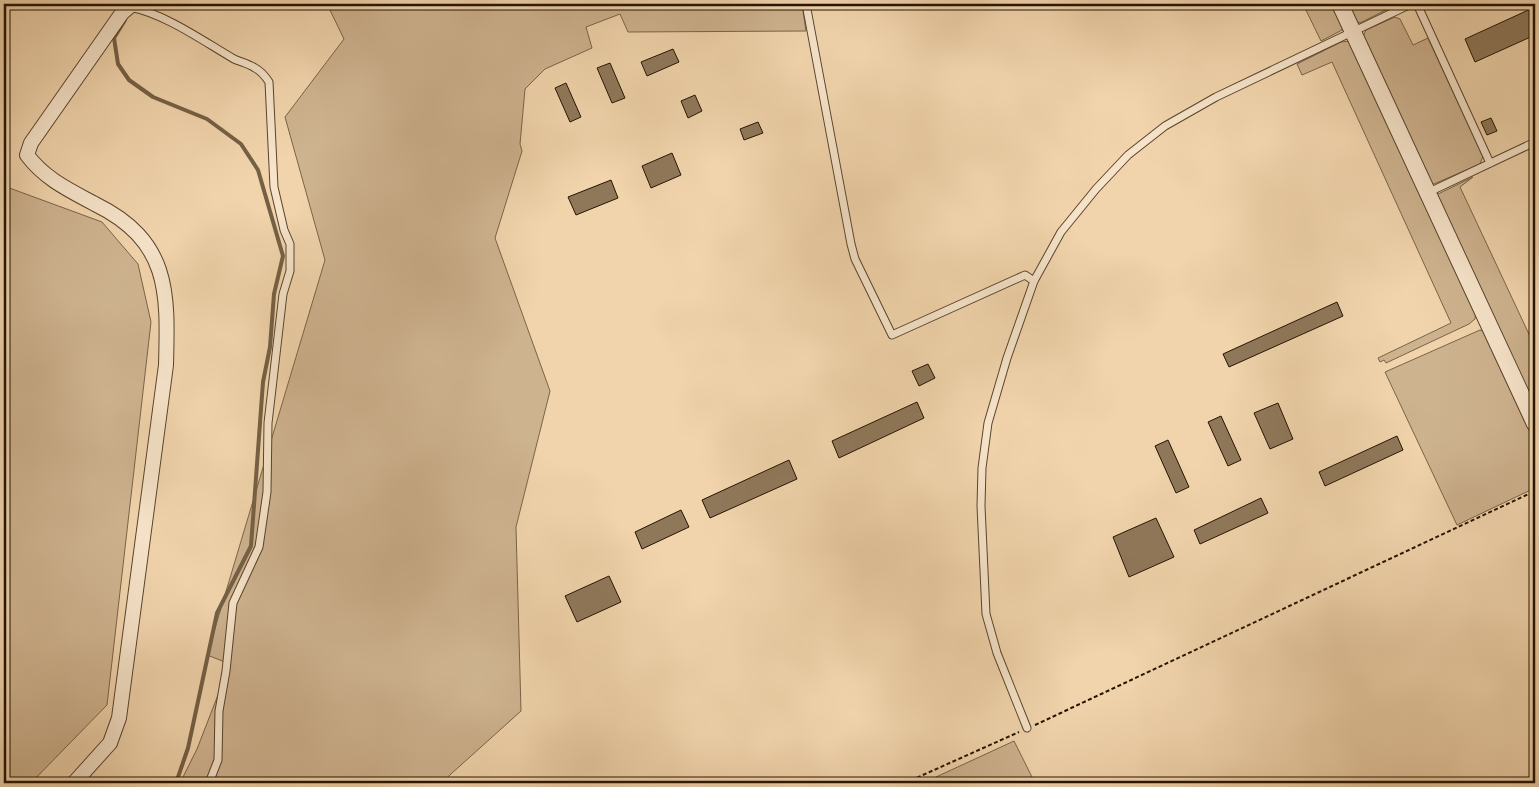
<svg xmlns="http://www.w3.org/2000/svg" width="1539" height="787" font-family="'IM FELL DW Pica',serif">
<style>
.green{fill:#ceb38f;stroke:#796448}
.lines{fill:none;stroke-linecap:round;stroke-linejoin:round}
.stream{stroke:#756045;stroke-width:4}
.building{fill:#8f785a;stroke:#241401}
.service-casing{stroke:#57442c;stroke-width:9}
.minor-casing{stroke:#57442c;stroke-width:16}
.tertiary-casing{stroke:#57442c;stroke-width:18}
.path{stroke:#241401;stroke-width:2;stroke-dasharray:4 2.5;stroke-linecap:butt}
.service{stroke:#f6e3c9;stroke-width:7}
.minor{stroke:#f6e3c9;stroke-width:14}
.tertiary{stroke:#f6e3c9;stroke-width:16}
</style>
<rect width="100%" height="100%" fill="#f1d4ac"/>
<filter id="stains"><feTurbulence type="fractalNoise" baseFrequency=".004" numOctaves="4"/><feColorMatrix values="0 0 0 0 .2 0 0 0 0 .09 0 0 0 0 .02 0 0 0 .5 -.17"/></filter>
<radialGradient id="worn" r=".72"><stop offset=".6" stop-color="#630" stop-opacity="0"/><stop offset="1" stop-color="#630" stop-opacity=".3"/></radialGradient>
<g class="green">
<polygon points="327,4 802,4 806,31 628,32 620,14 586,27 592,48 545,69 525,89 520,144 522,151 495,238 550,391 516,527 521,711 441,783 180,783 197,749 230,664 207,655 325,260 285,117 344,39"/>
<polygon points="1303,4 1335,4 1343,25 1342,30 1321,41"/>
<polygon points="1346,4 1398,4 1360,23 1356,21"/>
<polygon points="1395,17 1400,19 1413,45 1428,38 1483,156 1480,164 1434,184 1430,183 1362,39 1366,30"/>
<polygon points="1350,41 1476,311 1475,319 1469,324 1386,363 1384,360 1380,362 1378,358 1451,323 1332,62 1302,75 1297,64 1341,42"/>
<polygon points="1473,177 1460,187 1535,347 1535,413 1436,195"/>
<polygon points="4,186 102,222 138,264 151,322 107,705 31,783 4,783"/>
<polygon points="1480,330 1485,332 1488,338 1535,439 1535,488 1457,525 1385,372"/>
<polygon points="1014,741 1035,783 923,783"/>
</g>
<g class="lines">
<polyline class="stream" points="125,20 114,38 118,64 129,80 153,97 207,119 241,144 258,170 283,256 274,294 270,347 263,382 251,546 217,613 188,748 176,783"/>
</g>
<g class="building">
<polygon points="1535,7 1535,35 1475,62 1465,39"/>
<polygon points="673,49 679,62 647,76 641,62"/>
<polygon points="610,63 625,98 612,103 597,68"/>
<polygon points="566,83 581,117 570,122 555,88"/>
<polygon points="695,95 702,111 688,118 681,101"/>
<polygon points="1491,118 1497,131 1487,135 1481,122"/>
<polygon points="758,122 763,133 744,140 740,129"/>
<polygon points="672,153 681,175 651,188 642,166"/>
<polygon points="611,180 618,198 576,215 568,197"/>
<polygon points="1337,302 1343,316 1229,367 1223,354"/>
<polygon points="928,364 935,378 919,386 912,371"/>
<polygon points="917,402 924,418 839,458 832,441"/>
<polygon points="1278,403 1293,439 1270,449 1254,413"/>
<polygon points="1221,416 1241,460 1228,466 1208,422"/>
<polygon points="1397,436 1403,450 1325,486 1319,472"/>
<polygon points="1168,440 1189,487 1176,493 1155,446"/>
<polygon points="789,460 797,479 710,518 702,500"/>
<polygon points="1261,498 1268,513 1200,544 1194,530"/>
<polygon points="681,510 689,527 642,549 635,532"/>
<polygon points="1156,518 1174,557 1129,577 1113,537"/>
<polygon points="609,576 621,602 577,622 565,596"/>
</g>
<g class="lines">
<defs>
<g id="service">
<polyline points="806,4 851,244 855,259 892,335 1025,275 1034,281"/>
<polyline points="1417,4 1490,163"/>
<path d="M129 7C164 13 203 41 234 59 241 62 249 64 255 68 261 71 265 76 269 82L274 187 284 230 290 244V271L283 294 268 423 267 492 259 547 233 603 226 671 219 711 218 760 209 783"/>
<polyline points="1427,193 1535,142"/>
<polyline points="1027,728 997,653 986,614 981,506 982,468 988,423 1007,358 1034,281 1061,232 1096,189 1128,155 1165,126 1216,97 1411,4"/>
</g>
<path id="minor" d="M74 783 110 743 119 718 166 365C168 292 170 241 95 204 69 190 45 179 27 155L31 143 122 13 129 7"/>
<polyline id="tertiary" points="1340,4 1535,424"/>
</defs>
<use href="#service" class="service-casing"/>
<use href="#minor" class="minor-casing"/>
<use href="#tertiary" class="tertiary-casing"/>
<g class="path">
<polyline points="1035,725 1535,491"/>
<polyline points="905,783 1019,732"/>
</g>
<use href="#service" class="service"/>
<use href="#minor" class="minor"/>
<use href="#tertiary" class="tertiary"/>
</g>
<rect width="1539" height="787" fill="none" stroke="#f1d4ac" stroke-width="20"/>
<rect x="5" y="5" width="1529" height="777" fill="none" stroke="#241401" stroke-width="2.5"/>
<rect x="10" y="10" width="1519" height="767" fill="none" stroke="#241401"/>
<rect width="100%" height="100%" filter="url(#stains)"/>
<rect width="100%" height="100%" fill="url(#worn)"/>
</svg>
